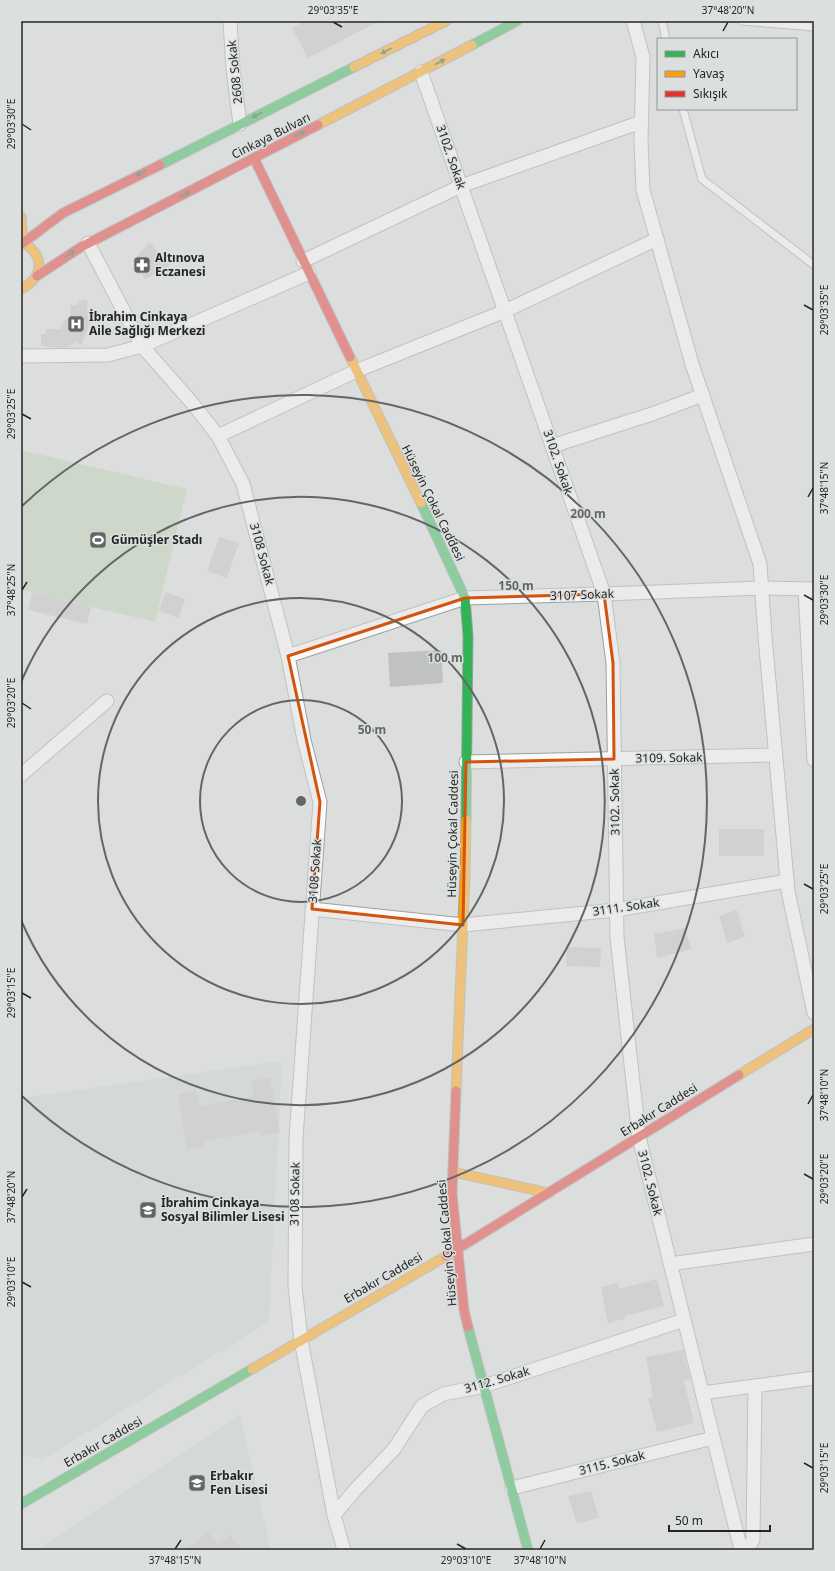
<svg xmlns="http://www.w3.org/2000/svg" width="835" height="1571" font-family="'Noto Sans',sans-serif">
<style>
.built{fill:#cad2d0}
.pitch{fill:#bdd0b4}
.building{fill:#c0c2c1}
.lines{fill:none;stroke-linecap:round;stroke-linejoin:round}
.lane-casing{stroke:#9ea09f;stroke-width:9}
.street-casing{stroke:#9ea09f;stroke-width:15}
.fast-casing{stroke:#9ea09f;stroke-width:11}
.slow-casing{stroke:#9ea09f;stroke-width:11}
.jam-casing{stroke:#9ea09f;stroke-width:11}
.lane{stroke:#fafafa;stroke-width:7}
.street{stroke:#fafafa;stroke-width:13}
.fast{stroke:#30b455;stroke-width:9}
.slow{stroke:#ff9f0a;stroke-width:9}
.jam{stroke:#e5322d;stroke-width:9}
.oneway{fill:#295f38}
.marked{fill:none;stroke:#d4540e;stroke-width:3;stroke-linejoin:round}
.ticks{fill:none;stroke:#242625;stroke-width:1.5}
.ring{fill:none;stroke:#646665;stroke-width:2}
.labels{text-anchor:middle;stroke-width:3;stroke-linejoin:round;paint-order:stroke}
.street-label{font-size:12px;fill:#242625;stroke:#dbdfde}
.poi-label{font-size:12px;font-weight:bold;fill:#242625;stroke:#dbdfde;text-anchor:start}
.centre{fill:#646665;stroke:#dbdfde;stroke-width:2}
.ring-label{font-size:12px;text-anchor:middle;font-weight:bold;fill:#646665;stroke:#dbdfde;stroke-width:3;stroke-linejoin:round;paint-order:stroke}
.neatline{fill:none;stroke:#242625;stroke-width:1.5}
.ticks-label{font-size:10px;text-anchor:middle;fill:#242625}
</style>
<rect width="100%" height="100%" fill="#dcdedd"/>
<g class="built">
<polygon points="282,1061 269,1322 42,1460 21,1455 21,1098"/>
<polygon points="240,1415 271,1550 38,1550"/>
</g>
<polygon class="pitch" points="21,450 187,489 155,622 21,590"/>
<g class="building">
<polygon points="306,21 379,21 308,58 292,28"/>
<polygon points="150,243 170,265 145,279 139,270 137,259 140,252"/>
<polygon points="87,300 88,320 91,321 81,346 77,342 68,347 57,348 41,346 41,334 46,334 45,329 60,329 63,322 71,316 70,305 77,305 77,301"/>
<polygon points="219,537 239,543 227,578 207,571"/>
<polygon points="165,592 185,599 179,618 159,611"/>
<polygon points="32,593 91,607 87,624 28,610"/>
<polygon points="441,650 443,683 390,687 388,653"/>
<rect x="719" y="829" width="45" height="27"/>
<polygon points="737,910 745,937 727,943 719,916"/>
<polygon points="685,928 691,949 657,958 654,934"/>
<polygon points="567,947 601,948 600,967 566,966"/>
<polygon points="270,1077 280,1132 261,1136 260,1131 205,1141 206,1146 187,1149 178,1094 197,1091 199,1106 254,1096 251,1081"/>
<polygon points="657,1279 664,1306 625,1316 625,1319 608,1323 601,1287 618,1283 619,1289"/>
<polygon points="683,1350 690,1380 684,1381 694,1423 657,1432 648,1398 653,1397 646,1357"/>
<polygon points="591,1491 599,1518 577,1523 568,1496"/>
<polygon points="208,1532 218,1544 230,1535 243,1550 186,1550"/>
</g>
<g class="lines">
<defs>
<g id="lane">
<polyline points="662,21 666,39"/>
<polyline points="742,21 814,27"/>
<polyline points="683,109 702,179 814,265"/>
</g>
<g id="street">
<polyline points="230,21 233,69 240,124"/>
<polyline points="633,21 643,57 641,141 643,190 692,364 760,564 765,637 788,891 814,1013"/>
<polyline points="421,72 604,594 613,663 617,937 639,1137 741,1550"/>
<polyline points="88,243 142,346 193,404 218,436 243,484 288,656 304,740 320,802 296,1138 295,1286 301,1340 334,1515 344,1550"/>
<polyline points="303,261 461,186 641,122"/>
<polyline points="21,356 108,355 142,346 309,273"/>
<polyline points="218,436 356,371 505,311 657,239"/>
<polyline points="552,446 652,414 703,395"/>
<polyline points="805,589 814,760"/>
<polyline points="288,656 465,598 604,594 761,588 814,589"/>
<polyline points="466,762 775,755"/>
<polyline points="21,775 107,701"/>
<polyline points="312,909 463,925 616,910 787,881"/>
<polyline points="670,1264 814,1244"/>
<polyline points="702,1393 814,1378"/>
<polyline points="512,1488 713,1438"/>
<polyline points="334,1515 356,1489 394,1449 422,1406 443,1394 484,1386 684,1320"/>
<polyline points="747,1550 753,1540 755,1386"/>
</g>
<g id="fast">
<polyline points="472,45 517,21"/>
<polyline points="160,165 354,67"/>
<polyline points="421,503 465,598 468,636 466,820"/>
<polyline points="468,1327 528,1550"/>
<polyline points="21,1504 252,1369"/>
</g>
<g id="slow">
<polyline points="354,67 446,21"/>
<polyline points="318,125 472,45"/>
<polyline points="21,217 23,243"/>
<path d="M21 242C45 253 45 277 21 289"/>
<polyline points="350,357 421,503"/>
<polyline points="739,1075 814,1029"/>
<polyline points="456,1091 465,875 466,820"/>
<polyline points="453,1172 549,1193"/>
<polyline points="252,1369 446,1256"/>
</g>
<g id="jam">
<polyline points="254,158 350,357"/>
<polyline points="23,243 63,213 160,165"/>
<polyline points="37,276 81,247 318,125"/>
<polyline points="456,1091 452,1193 464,1310 468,1327"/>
<polyline points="446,1256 739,1075"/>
</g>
</defs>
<use href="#lane" class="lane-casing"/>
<use href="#street" class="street-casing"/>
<use href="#fast" class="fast-casing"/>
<use href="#slow" class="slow-casing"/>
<use href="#jam" class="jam-casing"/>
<use href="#lane" class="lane"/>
<use href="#street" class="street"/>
<use href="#fast" class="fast"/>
<use href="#slow" class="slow"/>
<use href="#jam" class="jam"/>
</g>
<defs><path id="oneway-solid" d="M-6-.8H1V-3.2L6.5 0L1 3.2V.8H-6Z"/></defs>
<g class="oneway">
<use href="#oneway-solid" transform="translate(386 51) rotate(153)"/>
<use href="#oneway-solid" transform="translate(440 62) rotate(-28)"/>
<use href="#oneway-solid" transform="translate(257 115) rotate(153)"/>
<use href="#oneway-solid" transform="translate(300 134) rotate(-27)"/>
<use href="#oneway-solid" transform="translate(141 173) rotate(153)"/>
<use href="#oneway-solid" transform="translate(185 194) rotate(-27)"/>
<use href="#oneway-solid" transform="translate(70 254) rotate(-34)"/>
</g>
<path d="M0 0H835V1571H0ZM604 594 613 663 614 759 466 762 463 925 312 909 320 802 288 656 465 598Z" fill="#dcdedd" fill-opacity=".55" fill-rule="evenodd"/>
<path class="marked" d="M604 594 613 663 614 759 466 762 463 925 312 909 320 802 288 656 465 598Z"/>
<path class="ticks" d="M333 22 342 27M723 31 728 22M22 124 31 130M804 305 813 310M22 414 31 419M808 497 813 488M22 590 27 582M804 595 813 600M22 703 31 709M804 884 813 889M22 993 31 998M808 1104 813 1095M804 1174 813 1179M22 1197 27 1189M22 1282 31 1287M804 1463 813 1468M457 1544 466 1549M175 1549 181 1540M540 1549 545 1540"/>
<g class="ring">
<circle cx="301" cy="801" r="101"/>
<circle cx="301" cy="801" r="203"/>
<path d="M21 682A304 304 0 1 1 21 920"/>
<path d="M22 506A406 406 0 1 1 22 1096"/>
</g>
<defs>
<symbol id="pharmacy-square" viewBox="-11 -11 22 22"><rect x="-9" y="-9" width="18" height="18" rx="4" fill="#646665" stroke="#dbdfde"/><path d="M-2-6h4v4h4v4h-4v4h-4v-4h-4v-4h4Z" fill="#fff"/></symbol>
<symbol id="hospital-square" viewBox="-11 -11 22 22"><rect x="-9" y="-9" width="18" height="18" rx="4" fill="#646665" stroke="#dbdfde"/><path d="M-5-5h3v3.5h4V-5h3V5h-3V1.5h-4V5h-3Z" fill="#fff"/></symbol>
<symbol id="stadium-square" viewBox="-11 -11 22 22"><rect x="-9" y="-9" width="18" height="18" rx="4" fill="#646665" stroke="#dbdfde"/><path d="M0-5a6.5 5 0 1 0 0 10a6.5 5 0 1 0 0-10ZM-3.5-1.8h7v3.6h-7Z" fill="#fff"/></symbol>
<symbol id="school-square" viewBox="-11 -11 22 22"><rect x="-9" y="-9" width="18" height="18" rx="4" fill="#646665" stroke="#dbdfde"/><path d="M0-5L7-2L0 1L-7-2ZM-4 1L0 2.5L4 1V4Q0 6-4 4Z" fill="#fff"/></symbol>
</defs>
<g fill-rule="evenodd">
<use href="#pharmacy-square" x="132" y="255" width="20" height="20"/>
<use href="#hospital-square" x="66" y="314" width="20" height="20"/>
<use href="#stadium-square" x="88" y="530" width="20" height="20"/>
<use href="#school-square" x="138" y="1200" width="20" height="20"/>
<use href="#school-square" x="187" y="1473" width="20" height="20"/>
</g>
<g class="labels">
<g class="street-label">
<text transform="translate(235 72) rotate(-96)" y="4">2608 Sokak</text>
<text transform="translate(271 136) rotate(-27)" y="4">Cinkaya Bulvarı</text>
<text transform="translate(451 157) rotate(71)" y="4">3102. Sokak</text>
<text transform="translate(558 462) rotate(71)" y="4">3102. Sokak</text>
<text transform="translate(433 503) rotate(64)" y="4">Hüseyin Çokal Caddesi</text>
<text transform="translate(262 554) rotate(75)" y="4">3108 Sokak</text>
<text transform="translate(582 595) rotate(-2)" y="4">3107 Sokak</text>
<text transform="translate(669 758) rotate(-1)" y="4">3109. Sokak</text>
<text transform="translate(615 802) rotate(-91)" y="4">3102. Sokak</text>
<text transform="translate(453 834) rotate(-89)" y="4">Hüseyin Çokal Caddesi</text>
<text transform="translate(315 871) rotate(-86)" y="4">3108 Sokak</text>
<text transform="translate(626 907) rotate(-8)" y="4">3111. Sokak</text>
<text transform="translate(659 1110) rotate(-32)" y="4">Erbakır Caddesi</text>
<text transform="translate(650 1183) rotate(76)" y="4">3102. Sokak</text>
<text transform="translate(295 1194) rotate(-89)" y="4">3108 Sokak</text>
<text transform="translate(447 1243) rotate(-95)" y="4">Hüseyin Çokal Caddesi</text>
<text transform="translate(383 1278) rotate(-30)" y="4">Erbakır Caddesi</text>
<text transform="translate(497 1380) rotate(-16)" y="4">3112. Sokak</text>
<text transform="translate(103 1442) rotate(-30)" y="4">Erbakır Caddesi</text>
<text transform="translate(612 1463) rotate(-14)" y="4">3115. Sokak</text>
</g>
<g class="poi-label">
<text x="155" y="262">Altınova<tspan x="155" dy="14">Eczanesi</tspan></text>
<text x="89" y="321">İbrahim Cinkaya<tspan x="89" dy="14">Aile Sağlığı Merkezi</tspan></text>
<text x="111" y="544">Gümüşler Stadı</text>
<text x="161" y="1207">İbrahim Cinkaya<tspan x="161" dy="14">Sosyal Bilimler Lisesi</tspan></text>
<text x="210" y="1480">Erbakır<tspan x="210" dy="14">Fen Lisesi</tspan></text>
</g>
</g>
<circle cx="301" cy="801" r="6" class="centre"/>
<g class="ring-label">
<text x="588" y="518">200 m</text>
<text x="516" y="590">150 m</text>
<text x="445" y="662">100 m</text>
<text x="372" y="734">50 m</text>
</g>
<rect width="835" height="1571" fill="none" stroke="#dbdfde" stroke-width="44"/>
<rect x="657" y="38" width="140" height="72" fill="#dbdfde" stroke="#929594"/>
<rect x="665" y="51" width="20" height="6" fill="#30b455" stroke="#929594"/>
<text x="693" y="58" font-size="12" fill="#242625">Akıcı</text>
<rect x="665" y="71" width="20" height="6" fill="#ff9f0a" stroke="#929594"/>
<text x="693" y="78" font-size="12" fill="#242625">Yavaş</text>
<rect x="665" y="91" width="20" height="6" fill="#e5322d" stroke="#929594"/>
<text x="693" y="98" font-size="12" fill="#242625">Sıkışık</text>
<path d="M669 1525v6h101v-6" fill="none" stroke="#242625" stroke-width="2"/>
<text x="675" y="1525" font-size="12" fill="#242625" stroke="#dbdfde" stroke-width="3" paint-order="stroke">50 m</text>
<rect x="22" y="22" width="791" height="1527" class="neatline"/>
<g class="ticks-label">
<text x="333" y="14">29°03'35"E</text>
<text x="728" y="14">37°48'20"N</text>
<text transform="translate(11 124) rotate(-90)" y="4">29°03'30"E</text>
<text transform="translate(824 310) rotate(-90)" y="4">29°03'35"E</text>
<text transform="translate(11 414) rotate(-90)" y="4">29°03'25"E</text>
<text transform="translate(824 488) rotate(-90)" y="4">37°48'15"N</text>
<text transform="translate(11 590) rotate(-90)" y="4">37°48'25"N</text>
<text transform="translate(824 600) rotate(-90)" y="4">29°03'30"E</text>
<text transform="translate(11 703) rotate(-90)" y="4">29°03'20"E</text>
<text transform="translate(824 889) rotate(-90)" y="4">29°03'25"E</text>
<text transform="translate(11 993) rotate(-90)" y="4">29°03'15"E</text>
<text transform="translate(824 1095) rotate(-90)" y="4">37°48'10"N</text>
<text transform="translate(824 1179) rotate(-90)" y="4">29°03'20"E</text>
<text transform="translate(11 1197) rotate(-90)" y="4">37°48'20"N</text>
<text transform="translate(11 1282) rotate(-90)" y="4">29°03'10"E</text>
<text transform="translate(824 1468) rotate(-90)" y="4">29°03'15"E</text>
<text x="175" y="1564">37°48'15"N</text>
<text x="466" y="1564">29°03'10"E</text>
<text x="540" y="1564">37°48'10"N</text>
</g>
</svg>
